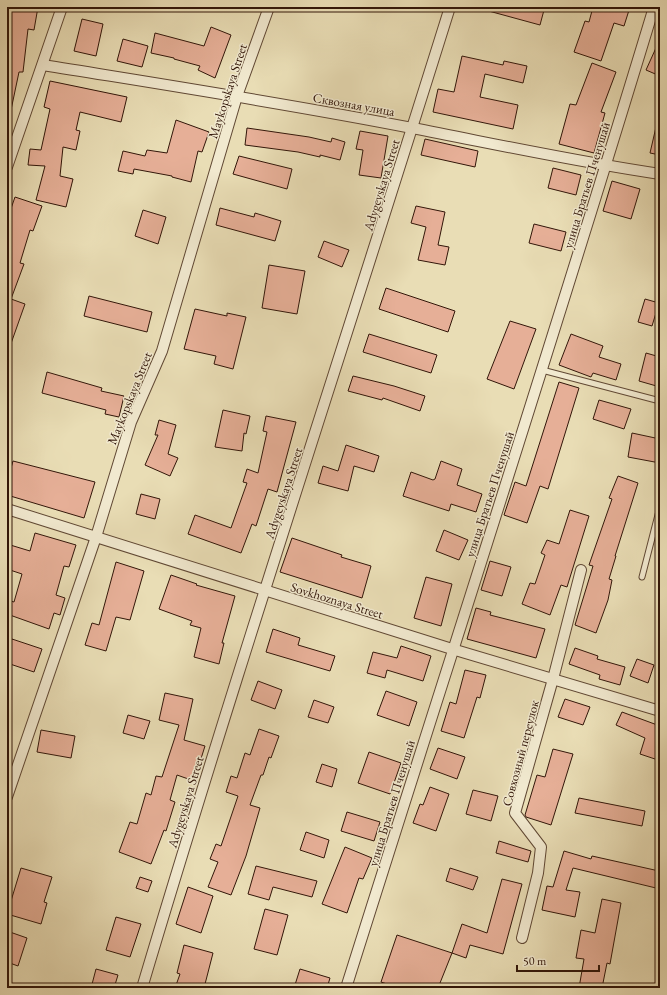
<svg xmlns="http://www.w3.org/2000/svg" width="667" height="995" font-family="'EB Garamond',serif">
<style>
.building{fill:#e6af97;stroke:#321609}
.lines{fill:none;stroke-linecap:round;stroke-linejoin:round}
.lane-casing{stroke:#604834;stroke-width:7}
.street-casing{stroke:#604834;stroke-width:12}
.lane{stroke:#f1e9cf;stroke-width:5}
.street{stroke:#f1e9cf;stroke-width:10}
.labels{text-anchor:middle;stroke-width:3;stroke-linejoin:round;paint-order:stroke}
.street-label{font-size:13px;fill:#321609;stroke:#f1e9cf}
</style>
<rect width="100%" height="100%" fill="#e9ddb5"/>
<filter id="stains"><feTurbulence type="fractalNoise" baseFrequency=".005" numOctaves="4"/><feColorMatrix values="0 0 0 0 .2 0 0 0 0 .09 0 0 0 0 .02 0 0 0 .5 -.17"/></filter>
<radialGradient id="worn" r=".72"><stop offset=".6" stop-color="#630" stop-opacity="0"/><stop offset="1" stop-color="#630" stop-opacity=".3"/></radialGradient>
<g class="building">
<polygon points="7,7 38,7 34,30 28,29 23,72 19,72 11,110 7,109"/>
<polygon points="485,7 534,7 544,10 540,25 485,10"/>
<polygon points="593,7 630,7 624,26 614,23 601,61 574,52 585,21 589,22"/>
<polygon points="82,19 103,24 96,56 74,51"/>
<polygon points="211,27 231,35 215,78 198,70 200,66 174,59 174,58 151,53 155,33 204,46"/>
<polygon points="123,39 148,46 142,67 117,61"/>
<polygon points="660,39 660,76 646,70"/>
<polygon points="462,56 503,65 504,61 527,66 523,83 485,74 480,97 518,105 513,129 433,112 438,89 454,92"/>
<polygon points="592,63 616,72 601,112 605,113 594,153 559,144 570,104 576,105"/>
<polygon points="50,81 127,97 121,122 80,112 76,130 80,131 76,150 63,147 60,176 73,179 66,207 36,200 45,166 28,165 30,149 41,150 50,109 44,107"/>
<polygon points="176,120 209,132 202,152 198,151 191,182 172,177 172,176 134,169 133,174 118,171 123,151 145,156 147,150 167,153"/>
<polygon points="656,127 660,127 660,155 650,153"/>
<polygon points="247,128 309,137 331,142 332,138 345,142 340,160 320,155 320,157 298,152 245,145"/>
<polygon points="360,131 388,136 381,178 359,175 363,150 356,149"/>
<polygon points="425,139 478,151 475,167 421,155"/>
<polygon points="239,156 292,169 287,189 233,174"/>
<polygon points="553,168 581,175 576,195 548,188"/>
<polygon points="612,181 640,189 631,219 603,211"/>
<polygon points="15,197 42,206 33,231 30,230 20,263 24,264 11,299 25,304 8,352 7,220"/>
<polygon points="416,206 445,212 438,245 449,247 445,265 418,260 426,227 411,223"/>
<polygon points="220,208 254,217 255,213 281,221 275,241 216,225"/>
<polygon points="143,210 166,217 158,244 135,236"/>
<polygon points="534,224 566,232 561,251 529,243"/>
<polygon points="324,241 349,250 342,267 318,257"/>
<polygon points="269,265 305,271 297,314 262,308"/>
<polygon points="386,288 455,311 448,332 379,309"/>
<polygon points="89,296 152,312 147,332 84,316"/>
<polygon points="645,299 659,303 652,326 638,322"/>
<polygon points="195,309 227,316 227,313 246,317 233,369 214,364 216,356 184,349"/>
<polygon points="510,321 536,329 514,389 487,379"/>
<polygon points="369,334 437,355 431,373 363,352"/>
<polygon points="571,334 603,346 599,357 621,364 616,380 593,373 591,377 559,365"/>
<polygon points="646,353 660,357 660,387 639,381"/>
<polygon points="47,372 102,388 101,391 124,396 119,417 105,414 106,410 42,393"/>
<polygon points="353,376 394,386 425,396 420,411 383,398 382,400 348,391"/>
<polygon points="559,382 579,388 548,489 540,486 527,523 504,515 515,482 526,486"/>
<polygon points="599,400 631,409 624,429 593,419"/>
<polygon points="223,410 250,416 246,434 244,433 242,451 215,447"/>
<polygon points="266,416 296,422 277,492 268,489 256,526 252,524 241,553 188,534 195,515 231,528 247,483 243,482 247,469 258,473 267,432 263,431"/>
<polygon points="159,420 176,425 168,454 178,458 170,476 145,465 158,435 155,435"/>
<polygon points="632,433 660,439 660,463 628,457"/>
<polygon points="346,445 379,456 374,472 354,466 348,491 318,483 323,466 338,471"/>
<polygon points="13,461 95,482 84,518 7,495 7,482"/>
<polygon points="441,461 462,469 457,485 482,494 476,512 451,504 449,511 403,496 411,472 433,480 435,479"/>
<polygon points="618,476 638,483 615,556 616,556 609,579 612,580 608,600 596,633 575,625 593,566 589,565 612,499 609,498"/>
<polygon points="141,494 160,499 155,519 136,514"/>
<polygon points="570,510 589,516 567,587 561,585 550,615 522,604 530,583 535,584 545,555 541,553 547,540 559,544"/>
<polygon points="444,530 468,540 459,560 436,551"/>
<polygon points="35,533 76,545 69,567 64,566 56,595 65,598 60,615 54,613 49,629 7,614 7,600 14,602 22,574 7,569 7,544 30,551"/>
<polygon points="292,538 342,555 341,557 371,566 362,598 280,572"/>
<polygon points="490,561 511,567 502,596 481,590"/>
<polygon points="116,562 144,571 130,620 116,617 106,651 85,645 92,623 99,625"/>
<polygon points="171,575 197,584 196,585 235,596 222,643 224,643 219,664 194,657 201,628 190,625 192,621 159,609"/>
<polygon points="426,577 452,584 441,626 414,618"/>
<polygon points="476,608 491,612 490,615 545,629 536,658 467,639"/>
<polygon points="273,629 300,638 298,645 335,656 330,671 266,652"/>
<polygon points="12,639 42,649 34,672 7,663 7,653"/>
<polygon points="401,646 431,656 423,681 387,670 385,678 367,673 373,652 397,658"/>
<polygon points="575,648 598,656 597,659 625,667 620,685 599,679 600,675 569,664"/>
<polygon points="637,659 654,665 648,683 630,676"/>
<polygon points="465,670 486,675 480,698 477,697 464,738 441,731 450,702 456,704"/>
<polygon points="258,681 282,690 275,709 251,700"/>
<polygon points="386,691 417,702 409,726 377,715"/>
<polygon points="165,693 193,699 184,740 205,746 194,781 177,775 170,800 175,802 166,831 164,830 151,864 119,852 130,822 137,824 146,793 151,795 156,776 162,777 179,725 159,720"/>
<polygon points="565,699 590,707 583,725 558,717"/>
<polygon points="314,700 334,707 328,723 308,717"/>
<polygon points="622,712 660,726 658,760 640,754 645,738 616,725"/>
<polygon points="128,715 150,721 144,739 123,733"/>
<polygon points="259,729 279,736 271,758 269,757 263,775 261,775 250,805 260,808 246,856 231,895 208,887 218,862 210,859 216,844 221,846 238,796 226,792 231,776 237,778 245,753 250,755"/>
<polygon points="41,730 75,736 71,758 37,752"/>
<polygon points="438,748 465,757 457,779 430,769"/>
<polygon points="553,749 573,754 551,825 526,817 525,815 537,775 545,777"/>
<polygon points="369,752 401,763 390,794 358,783"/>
<polygon points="322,764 337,769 332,787 316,782"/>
<polygon points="430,787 449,794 436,831 413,823 420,804 423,805"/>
<polygon points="473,790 498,796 491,821 466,814"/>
<polygon points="579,798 645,811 642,826 575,813"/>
<polygon points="347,812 380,822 374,841 341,831"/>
<polygon points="306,832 329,840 324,858 300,850"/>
<polygon points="499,841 531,851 528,862 496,853"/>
<polygon points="345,847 372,858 363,879 359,878 347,913 322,904"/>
<polygon points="564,851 591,859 592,856 659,871 656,888 573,868 566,890 580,892 575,917 542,910 547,886 553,887"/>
<polygon points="256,866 317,881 312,897 273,887 269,900 248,894"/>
<polygon points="21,868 52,877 44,902 47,903 41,924 7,914"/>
<polygon points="450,868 478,877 473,890 446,881"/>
<polygon points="140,877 152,881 148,892 136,888"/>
<polygon points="502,879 522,884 503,954 470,945 466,958 452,953 462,924 487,933"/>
<polygon points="188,887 213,896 201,933 176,924"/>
<polygon points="602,899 621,903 610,964 607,963 602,988 579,988 584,959 576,958 581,930 595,933"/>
<polygon points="265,909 288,915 277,955 254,949"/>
<polygon points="116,917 141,924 130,957 106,950"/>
<polygon points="7,931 27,938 18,966 7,962"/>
<polygon points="397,935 452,953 438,988 399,988 381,982"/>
<polygon points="184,945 213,953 204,988 175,988 180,974 177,973"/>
<polygon points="96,969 118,975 114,988 91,988"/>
<polygon points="300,969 330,978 327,988 294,988"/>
</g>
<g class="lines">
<defs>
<g id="lane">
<polyline points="542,370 660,401"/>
<polyline points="642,577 660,507"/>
</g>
<g id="street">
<path d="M43 65C166 85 290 104 412 128 495 144 577 162 660 174"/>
<polyline points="7,167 62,7"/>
<polyline points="7,509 452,649 660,711"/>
<polyline points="7,797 96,537 131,422 162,351 237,96 269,7"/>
<polyline points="522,938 538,873 541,847 515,813 553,679 581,570"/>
<path d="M142 988C240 659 348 334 450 7"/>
<path d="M346 988C449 661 555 335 654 7"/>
</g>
</defs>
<use href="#lane" class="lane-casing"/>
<use href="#street" class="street-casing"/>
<use href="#lane" class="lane"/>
<use href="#street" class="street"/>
</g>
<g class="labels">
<g class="street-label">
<text transform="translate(227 91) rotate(-72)" y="5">Maykopskaya Street</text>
<text transform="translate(354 104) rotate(10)" y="5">Сквозная улица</text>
<text transform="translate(381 185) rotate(-73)" y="5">Adygeyskaya Street</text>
<text transform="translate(586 185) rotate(-73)" y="5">улица Братьев Пченушай</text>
<text transform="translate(129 398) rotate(-68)" y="5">Maykopskaya Street</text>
<text transform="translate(283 493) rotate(-72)" y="5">Adygeyskaya Street</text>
<text transform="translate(489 494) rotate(-72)" y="5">улица Братьев Пченушай</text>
<text transform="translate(337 600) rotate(17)" y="5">Sovkhoznaya Street</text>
<text transform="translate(520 753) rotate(-75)" y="5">Совхозный переулок</text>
<text transform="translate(185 802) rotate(-73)" y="5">Adygeyskaya Street</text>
<text transform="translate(391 803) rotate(-73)" y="5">улица Братьев Пченушай</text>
</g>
</g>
<rect width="667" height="995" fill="none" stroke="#e9ddb5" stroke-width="24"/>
<rect x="8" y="8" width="651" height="979" fill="none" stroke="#321609" stroke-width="2"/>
<rect x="12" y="12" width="643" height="971" fill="none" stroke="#321609"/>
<path d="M517 965v6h82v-6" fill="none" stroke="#321609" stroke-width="2"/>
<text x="523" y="965" font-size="12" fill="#321609" stroke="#f1e9cf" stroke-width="3" paint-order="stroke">50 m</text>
<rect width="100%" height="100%" filter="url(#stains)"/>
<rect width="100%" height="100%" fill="url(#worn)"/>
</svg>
